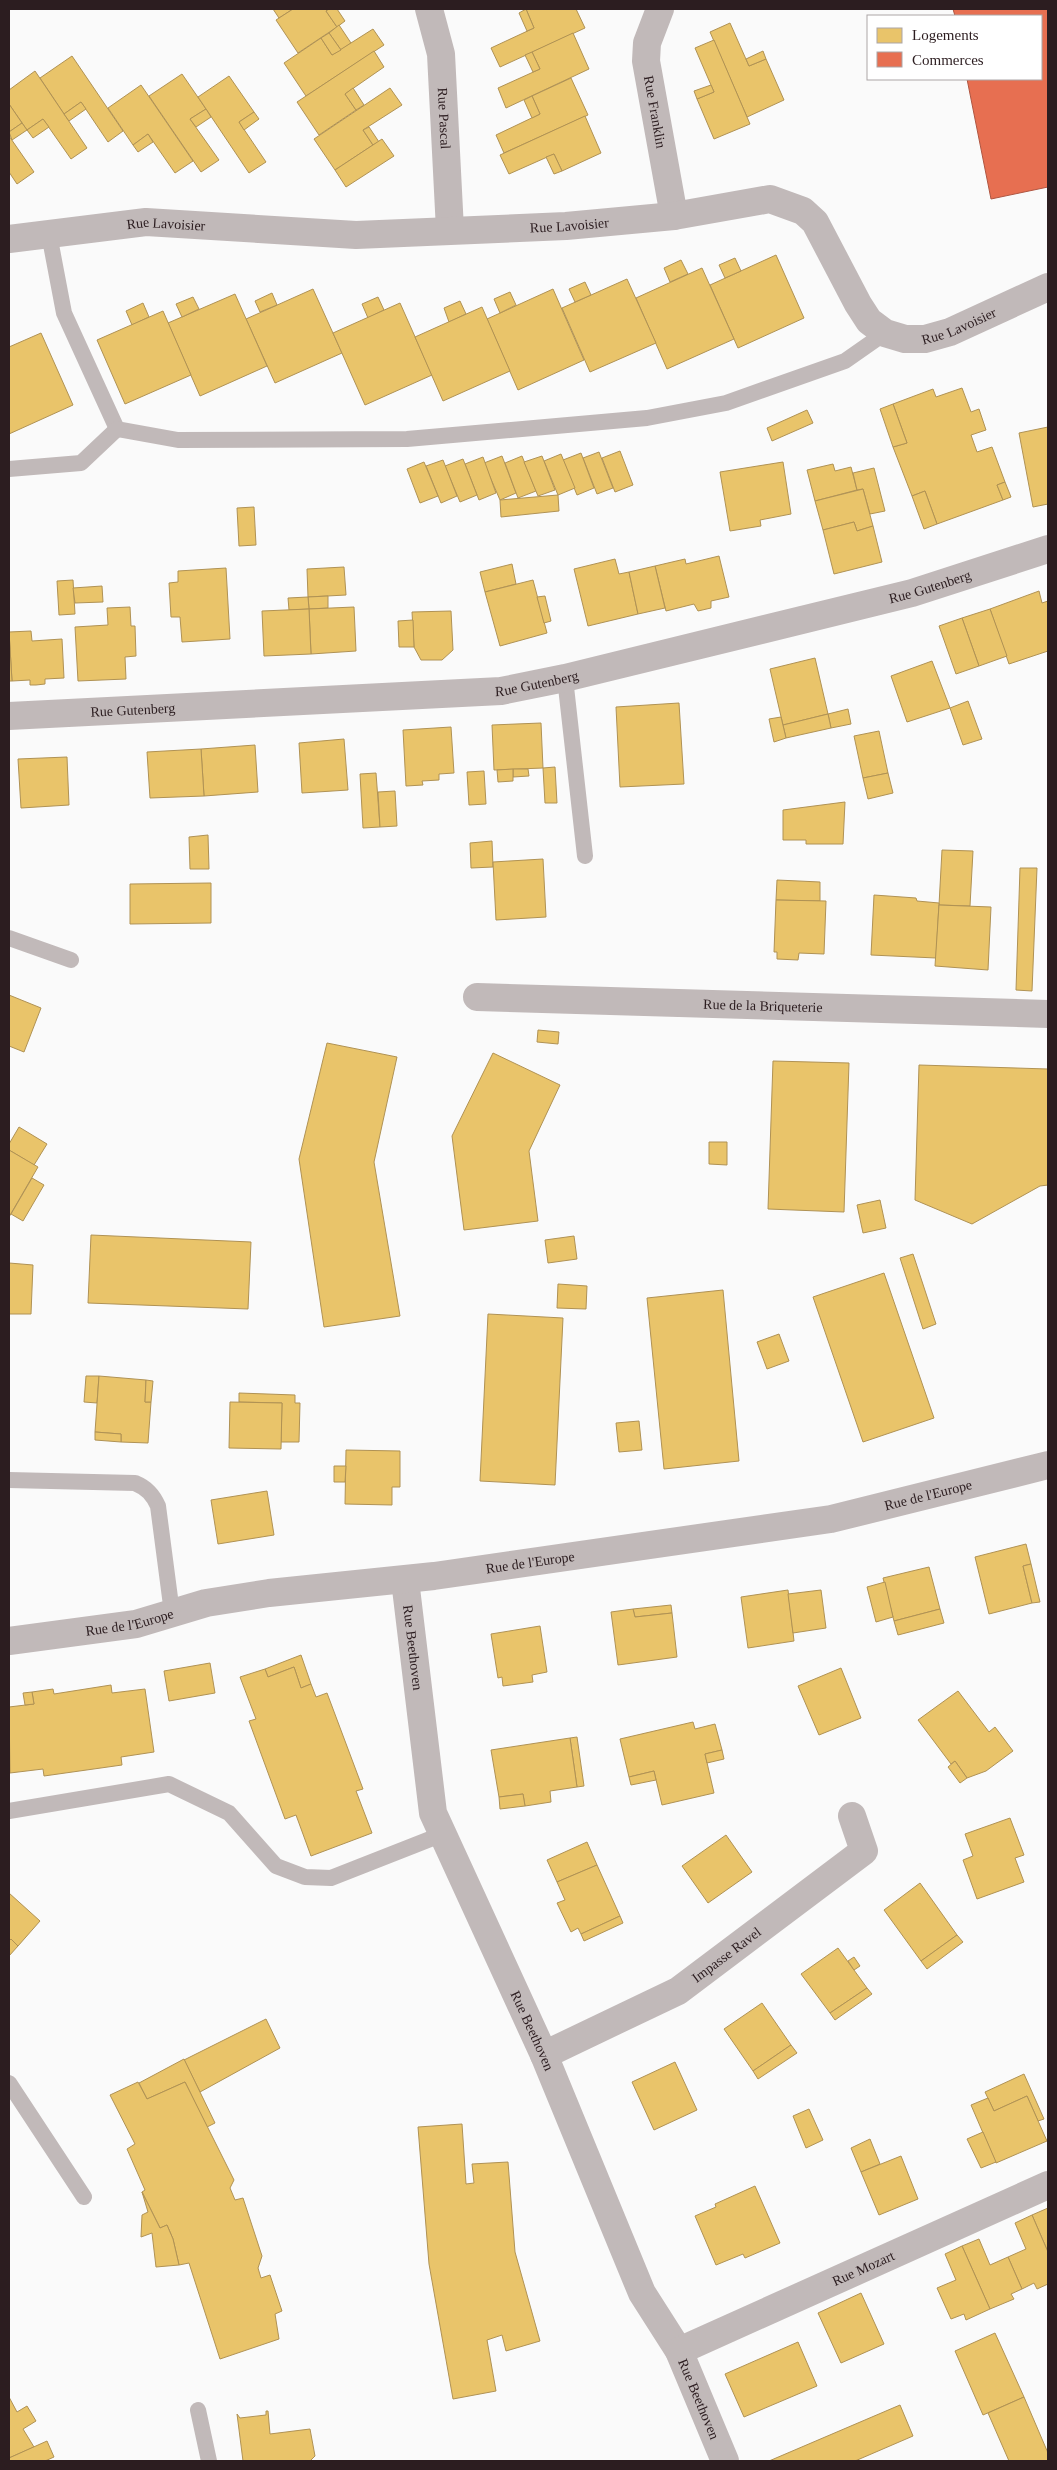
<svg xmlns="http://www.w3.org/2000/svg" width="1057" height="2470" font-family="Georgia,serif">
<style>
.homes{fill:#e9c46a;stroke:#b09254}
.shops{fill:#e76f51;stroke:#af5642}
.lines{fill:none;stroke-linecap:round;stroke-linejoin:round}
.service{stroke:#c1b9b9;stroke-width:16}
.minor{stroke:#c1b9b9;stroke-width:28}
.labels{text-anchor:middle;stroke-width:5;stroke-linejoin:round;paint-order:stroke}
.street-label{font-size:14px;fill:#2c1d20;stroke:#fff}
</style>
<rect width="100%" height="100%" fill="#fafafa"/>
<g class="homes">
<polygon points="273,9 293,9 279,18"/>
<polygon points="293,9 329,9 326,11 337,27 298,53 276,20"/>
<polygon points="329,9 337,9 345,21 337,27 326,11"/>
<polygon points="526,9 576,9 585,28 500,67 491,48 534,28"/>
<polygon points="526,9 534,28 527,31 519,13"/>
<polygon points="730,23 749,66 766,59 784,100 747,117 710,32"/>
<polygon points="339,25 351,43 341,50 329,33"/>
<polygon points="373,29 384,45 306,96 284,63 321,38 332,55"/>
<polygon points="329,33 341,50 332,55 321,38"/>
<polygon points="573,33 589,69 506,108 498,88 540,69 532,52"/>
<polygon points="714,40 750,124 714,139 697,99 714,92 695,48"/>
<polygon points="374,51 384,67 345,94 356,110 319,135 297,102"/>
<polygon points="763,51 766,59 749,66 746,59"/>
<polygon points="532,52 540,69 533,72 525,55"/>
<polygon points="72,56 123,131 108,142 81,102 64,114 40,78"/>
<polygon points="35,71 87,148 71,159 43,119 27,130 9,104 9,90"/>
<polygon points="182,74 206,109 190,119 219,160 201,172 149,96"/>
<polygon points="229,76 254,112 239,122 266,162 249,173 198,97"/>
<polygon points="571,78 588,115 504,153 496,135 540,114 532,96"/>
<polygon points="141,85 193,161 175,173 148,134 133,145 108,108"/>
<polygon points="711,85 714,92 697,99 694,91"/>
<polygon points="353,88 364,105 356,110 345,94"/>
<polygon points="390,88 402,105 363,130 373,145 335,170 314,139"/>
<polygon points="532,96 540,114 532,118 524,100"/>
<polygon points="81,102 86,109 69,121 64,114"/>
<polygon points="9,104 22,123 9,132"/>
<polygon points="206,109 211,117 196,127 190,119"/>
<polygon points="254,112 259,119 244,130 239,122"/>
<polygon points="585,116 601,153 562,171 554,154 509,174 500,155"/>
<polygon points="43,119 49,127 33,138 27,130"/>
<polygon points="22,123 27,130 12,140 9,132"/>
<polygon points="369,127 379,142 373,145 363,130"/>
<polygon points="148,134 153,142 138,152 133,145"/>
<polygon points="9,136 34,172 17,184 9,172"/>
<polygon points="382,139 394,156 346,187 335,170"/>
<polygon points="554,154 562,171 554,174 546,157"/>
<polygon points="776,255 804,318 738,348 710,285"/>
<polygon points="735,258 741,271 725,278 719,265"/>
<polygon points="681,260 688,274 670,282 664,268"/>
<polygon points="702,268 734,339 667,369 636,298"/>
<polygon points="627,279 656,343 590,372 562,308"/>
<polygon points="585,282 591,295 575,302 569,289"/>
<polygon points="313,289 342,353 275,383 246,319"/>
<polygon points="553,289 584,360 518,390 487,319"/>
<polygon points="510,292 516,305 500,313 494,299"/>
<polygon points="272,293 277,305 260,312 255,301"/>
<polygon points="235,294 267,366 200,396 168,323"/>
<polygon points="193,297 199,309 182,317 176,304"/>
<polygon points="378,297 384,310 368,318 362,304"/>
<polygon points="460,301 466,314 449,322 444,308"/>
<polygon points="143,303 149,317 132,325 126,311"/>
<polygon points="400,303 432,375 365,405 333,333"/>
<polygon points="482,307 510,371 443,401 415,337"/>
<polygon points="163,311 191,375 125,404 97,340"/>
<polygon points="41,333 73,405 9,434 9,347"/>
<polygon points="962,388 971,412 979,409 986,430 971,435 977,452 992,447 1005,482 997,485 1003,500 937,524 925,491 912,496 893,447 907,443 893,404 933,389 936,397"/>
<polygon points="893,404 907,443 893,447 880,409"/>
<polygon points="807,410 813,423 772,441 767,428"/>
<polygon points="1048,427 1048,504 1033,507 1019,433"/>
<polygon points="620,451 633,485 615,492 602,458"/>
<polygon points="599,452 613,488 597,494 583,458"/>
<polygon points="581,453 594,488 577,495 563,460"/>
<polygon points="561,454 575,488 558,495 544,461"/>
<polygon points="502,456 516,493 500,500 484,463"/>
<polygon points="522,456 536,491 518,498 505,463"/>
<polygon points="542,456 555,490 538,496 524,462"/>
<polygon points="483,457 496,493 479,500 465,464"/>
<polygon points="463,459 477,495 460,502 445,466"/>
<polygon points="443,460 457,496 441,503 426,466"/>
<polygon points="424,462 438,496 420,503 407,469"/>
<polygon points="783,462 791,514 760,520 761,526 730,531 720,472"/>
<polygon points="833,464 835,471 851,467 857,490 815,501 807,470"/>
<polygon points="874,468 885,511 870,514 863,489 857,490 853,473"/>
<polygon points="1005,482 1011,497 1003,500 997,485"/>
<polygon points="863,489 873,526 857,531 854,522 823,530 815,501"/>
<polygon points="925,491 937,524 924,529 912,496"/>
<polygon points="558,495 559,511 501,517 500,500"/>
<polygon points="254,507 256,545 239,546 237,508"/>
<polygon points="854,522 857,531 873,526 882,562 834,574 823,530"/>
<polygon points="719,556 729,597 711,601 711,608 698,611 694,604 666,611 655,566 685,559 686,564"/>
<polygon points="615,559 619,574 629,572 638,614 588,626 574,569"/>
<polygon points="512,564 516,584 485,592 480,572"/>
<polygon points="655,566 665,608 638,614 629,572"/>
<polygon points="344,567 346,595 308,597 307,569"/>
<polygon points="226,568 230,639 182,642 180,617 171,617 169,583 178,582 178,571"/>
<polygon points="73,580 75,614 59,615 57,581"/>
<polygon points="533,580 547,633 500,646 485,592"/>
<polygon points="102,586 103,602 75,603 73,588"/>
<polygon points="1039,591 1042,603 1048,601 1048,651 1009,664 990,609"/>
<polygon points="328,596 328,608 309,609 308,597"/>
<polygon points="545,596 551,621 544,623 537,597"/>
<polygon points="308,597 309,609 289,610 288,598"/>
<polygon points="130,607 131,626 135,626 136,656 125,657 126,679 78,681 75,627 108,625 107,608"/>
<polygon points="354,607 356,651 311,654 309,609"/>
<polygon points="309,609 311,654 264,656 262,611"/>
<polygon points="990,609 1007,656 979,666 962,618"/>
<polygon points="451,611 453,650 442,660 421,660 414,647 412,612"/>
<polygon points="962,618 979,666 956,674 939,626"/>
<polygon points="413,620 414,647 399,647 398,621"/>
<polygon points="31,631 32,641 62,639 64,678 45,679 45,684 36,685 30,685 30,680 12,681 9,632"/>
<polygon points="9,632 12,681 9,681"/>
<polygon points="815,658 828,714 783,725 770,669"/>
<polygon points="932,661 950,708 907,722 891,676"/>
<polygon points="968,701 982,739 963,745 950,708"/>
<polygon points="679,703 684,784 620,787 616,707"/>
<polygon points="848,709 851,724 831,728 828,714"/>
<polygon points="828,714 831,728 786,738 783,725"/>
<polygon points="781,717 786,738 774,742 769,719"/>
<polygon points="541,723 543,768 494,770 492,725"/>
<polygon points="451,727 454,773 439,774 439,780 422,781 423,785 406,786 403,730"/>
<polygon points="879,731 888,773 863,778 854,736"/>
<polygon points="344,739 348,790 302,793 299,743"/>
<polygon points="255,745 258,792 204,796 201,749"/>
<polygon points="201,749 204,796 150,798 147,752"/>
<polygon points="67,757 69,805 21,808 18,759"/>
<polygon points="555,767 557,803 545,803 543,768"/>
<polygon points="513,769 528,769 529,776 513,777"/>
<polygon points="513,769 513,781 498,782 497,770"/>
<polygon points="484,771 486,804 469,805 467,772"/>
<polygon points="376,773 380,827 363,828 360,774"/>
<polygon points="888,773 893,793 868,799 863,778"/>
<polygon points="395,791 397,826 380,827 378,792"/>
<polygon points="845,802 843,844 806,844 806,840 783,840 783,810"/>
<polygon points="208,835 209,869 190,869 189,837"/>
<polygon points="492,841 493,867 471,868 470,843"/>
<polygon points="942,850 973,851 970,906 939,905"/>
<polygon points="543,859 546,917 496,920 493,862"/>
<polygon points="1020,868 1037,868 1032,991 1016,990"/>
<polygon points="777,880 820,882 820,901 776,900"/>
<polygon points="211,883 211,923 130,924 130,884"/>
<polygon points="874,895 916,898 917,901 939,903 936,958 871,955"/>
<polygon points="776,900 826,901 824,954 799,953 798,960 777,959 777,952 774,952"/>
<polygon points="939,905 991,907 988,970 935,966"/>
<polygon points="9,995 41,1008 24,1052 9,1046"/>
<polygon points="538,1030 559,1032 558,1044 537,1042"/>
<polygon points="327,1043 397,1057 374,1162 400,1316 324,1327 299,1159"/>
<polygon points="493,1053 560,1085 529,1151 538,1221 464,1230 452,1136"/>
<polygon points="773,1061 849,1063 844,1212 768,1209"/>
<polygon points="919,1065 1048,1069 1048,1185 1040,1186 972,1224 915,1200"/>
<polygon points="19,1127 47,1144 34,1165 9,1150 9,1144"/>
<polygon points="709,1142 727,1142 727,1165 709,1164"/>
<polygon points="9,1150 38,1167 9,1217"/>
<polygon points="32,1178 44,1185 23,1221 11,1214"/>
<polygon points="880,1200 886,1228 863,1233 857,1205"/>
<polygon points="91,1235 251,1242 248,1309 88,1303"/>
<polygon points="574,1236 577,1259 548,1263 545,1240"/>
<polygon points="913,1254 936,1324 923,1329 900,1258"/>
<polygon points="9,1263 33,1265 31,1314 9,1314"/>
<polygon points="884,1273 934,1418 863,1442 813,1297"/>
<polygon points="558,1284 587,1286 586,1309 557,1308"/>
<polygon points="723,1290 739,1461 664,1469 647,1298"/>
<polygon points="488,1314 563,1318 555,1485 480,1481"/>
<polygon points="779,1334 789,1361 767,1369 757,1342"/>
<polygon points="86,1376 99,1376 97,1403 84,1402"/>
<polygon points="99,1376 146,1380 145,1402 151,1402 148,1443 121,1442 121,1434 95,1432"/>
<polygon points="146,1380 153,1381 151,1402 145,1402"/>
<polygon points="239,1393 295,1395 295,1403 300,1403 299,1442 281,1442 282,1403 239,1402"/>
<polygon points="230,1402 282,1403 281,1449 229,1448"/>
<polygon points="639,1421 642,1450 619,1452 616,1423"/>
<polygon points="95,1432 121,1434 121,1442 95,1440"/>
<polygon points="346,1450 400,1451 400,1487 392,1487 392,1505 345,1504"/>
<polygon points="334,1466 346,1466 345,1482 334,1482"/>
<polygon points="267,1491 274,1535 218,1544 211,1500"/>
<polygon points="1026,1544 1031,1564 1023,1566 1032,1603 989,1614 975,1557"/>
<polygon points="1031,1564 1040,1602 1032,1603 1023,1566"/>
<polygon points="929,1567 940,1609 894,1621 883,1578"/>
<polygon points="885,1582 893,1617 876,1622 867,1587"/>
<polygon points="788,1590 794,1641 748,1648 741,1597"/>
<polygon points="821,1590 826,1628 793,1633 788,1594"/>
<polygon points="671,1605 672,1613 635,1617 633,1609"/>
<polygon points="633,1609 635,1617 672,1613 677,1657 618,1665 611,1612"/>
<polygon points="940,1609 944,1623 898,1635 894,1621"/>
<polygon points="540,1626 547,1672 532,1675 533,1682 503,1686 502,1677 498,1678 491,1634"/>
<polygon points="301,1655 311,1684 301,1688 294,1667 268,1677 265,1669"/>
<polygon points="210,1663 215,1693 169,1701 164,1671"/>
<polygon points="294,1667 301,1688 311,1684 316,1697 327,1693 363,1789 356,1791 372,1833 311,1856 296,1815 285,1819 249,1721 256,1719 240,1677 265,1669 268,1677"/>
<polygon points="841,1668 861,1718 819,1735 798,1686"/>
<polygon points="111,1685 112,1693 145,1689 154,1752 121,1757 122,1765 44,1776 43,1769 10,1773 9,1707 34,1704 32,1692 53,1689 54,1694"/>
<polygon points="958,1691 989,1732 995,1727 1013,1751 986,1771 967,1778 955,1761 951,1764 918,1720"/>
<polygon points="32,1692 34,1704 25,1705 23,1693"/>
<polygon points="693,1722 695,1729 715,1724 722,1750 705,1754 714,1793 662,1805 654,1771 629,1777 620,1739"/>
<polygon points="577,1737 584,1786 577,1787 570,1738"/>
<polygon points="570,1738 577,1787 550,1791 551,1802 525,1806 523,1794 499,1797 491,1750"/>
<polygon points="722,1750 724,1759 707,1763 705,1754"/>
<polygon points="955,1761 967,1778 960,1783 948,1767"/>
<polygon points="654,1771 656,1780 631,1785 629,1777"/>
<polygon points="523,1794 525,1806 500,1809 499,1797"/>
<polygon points="1010,1818 1024,1855 1015,1858 1024,1882 977,1899 963,1860 973,1856 965,1834"/>
<polygon points="726,1835 752,1872 708,1903 682,1866"/>
<polygon points="587,1842 597,1865 557,1882 547,1860"/>
<polygon points="597,1865 620,1916 581,1934 578,1928 571,1932 557,1903 565,1900 557,1882"/>
<polygon points="920,1883 957,1935 921,1961 884,1910"/>
<polygon points="9,1893 40,1921 18,1946 11,1939 9,1941"/>
<polygon points="620,1916 623,1923 584,1941 581,1934"/>
<polygon points="957,1935 963,1942 927,1969 921,1961"/>
<polygon points="11,1939 18,1946 9,1956 9,1941"/>
<polygon points="838,1948 867,1988 830,2013 801,1974"/>
<polygon points="854,1957 860,1966 854,1970 848,1961"/>
<polygon points="867,1988 872,1994 835,2020 830,2013"/>
<polygon points="762,2003 791,2045 753,2071 724,2029"/>
<polygon points="266,2019 280,2048 200,2092 184,2060"/>
<polygon points="791,2045 797,2053 758,2079 753,2071"/>
<polygon points="184,2059 215,2123 207,2127 185,2082 147,2099 139,2083"/>
<polygon points="675,2062 697,2110 654,2130 632,2082"/>
<polygon points="1024,2074 1044,2119 1038,2121 1027,2096 994,2111 985,2092"/>
<polygon points="138,2082 147,2099 185,2082 234,2180 230,2188 235,2200 243,2198 262,2256 258,2268 261,2278 270,2275 282,2311 275,2314 279,2339 220,2359 189,2263 179,2265 173,2239 167,2225 160,2228 142,2192 145,2190 127,2149 135,2144 110,2095"/>
<polygon points="1027,2096 1047,2141 996,2163 971,2105 988,2098 994,2111"/>
<polygon points="809,2109 823,2140 806,2148 793,2116"/>
<polygon points="462,2124 466,2184 474,2183 472,2164 508,2162 515,2252 540,2341 506,2351 502,2335 487,2340 496,2391 453,2399 429,2264 418,2127"/>
<polygon points="983,2132 996,2162 981,2168 967,2139"/>
<polygon points="870,2139 880,2164 861,2172 851,2148"/>
<polygon points="901,2156 918,2199 879,2215 861,2172"/>
<polygon points="755,2186 780,2243 745,2258 743,2254 716,2265 695,2216 716,2207 715,2204"/>
<polygon points="142,2192 160,2228 167,2225 173,2239 179,2265 156,2267 152,2233 141,2237 142,2215 148,2212"/>
<polygon points="1048,2208 1048,2252 1032,2215"/>
<polygon points="1032,2215 1048,2252 1048,2284 1037,2289 1034,2283 1022,2289 1008,2257 1026,2249 1015,2223"/>
<polygon points="979,2239 990,2265 1008,2257 1022,2289 1011,2294 1014,2299 990,2309 962,2246"/>
<polygon points="962,2246 990,2309 966,2320 964,2314 951,2319 937,2288 956,2280 945,2254"/>
<polygon points="861,2293 884,2344 841,2363 818,2313"/>
<polygon points="995,2333 1024,2397 983,2415 955,2351"/>
<polygon points="798,2342 817,2386 744,2417 725,2374"/>
<polygon points="9,2397 17,2412 27,2406 36,2421 23,2429 34,2447 9,2458"/>
<polygon points="1024,2397 1048,2453 1048,2460 1045,2461 1009,2461 988,2413"/>
<polygon points="900,2405 913,2436 855,2461 769,2461"/>
<polygon points="266,2411 268,2411 270,2434 310,2429 315,2456 310,2461 243,2461 237,2414 240,2418 266,2415"/>
<polygon points="47,2441 54,2457 45,2461 9,2461 9,2458"/>
</g>
<polygon class="shops" points="953,9 1048,9 1048,187 991,199 967,79 1041,79 1041,16 955,16"/>
<g class="lines">
<g class="service">
<polyline points="49,234 64,313 117,429 178,440 407,439 647,418 726,403 845,361 885,333"/>
<polyline points="9,469 81,463 117,429"/>
<polyline points="565,678 585,856"/>
<polyline points="9,938 71,960"/>
<path d="M9 1480 135 1483C147 1488 153 1495 158 1506L172 1613"/>
<polyline points="9,1811 169,1784 229,1813 276,1866 305,1877 331,1878 443,1834"/>
<polyline points="9,2083 84,2197"/>
<polyline points="198,2410 209,2461"/>
</g>
<g class="minor">
<path id="s1" d="M429 9 441 54 450 230"/>
<path id="s2" d="M660 9 647 43 646 61 674 216"/>
<path id="s3" d="M9 239 146 222 356 235 566 226 674 216 770 199 803 211 815 222 858 304 869 321 885 333 905 339H925L950 332 1048 287"/>
<path id="s4" d="M9 716 501 691 565 678 912 593 1048 549"/>
<path id="s5" d="M477 997 1048 1014"/>
<path id="s6" d="M405 1580 433 1813 544 2055 642 2293 679 2351 725 2461"/>
<path id="s7" d="M9 1641 136 1624 206 1603 269 1593 434 1576 831 1519 1048 1465"/>
<path id="s8" d="M544 2055 678 1991 864 1851 852 1816"/>
<path id="s9" d="M679 2351 1048 2185"/>
</g>
</g>
<g class="labels">
<g class="street-label">
<text dy="5" stroke="none"><textPath href="#s2" startOffset="106">Rue Franklin</textPath></text>
<text dy="5" stroke="none"><textPath href="#s1" startOffset="111">Rue Pascal</textPath></text>
<text dy="5" stroke="none"><textPath href="#s3" startOffset="562">Rue Lavoisier</textPath></text>
<text dy="5" stroke="none"><textPath href="#s3" startOffset="158">Rue Lavoisier</textPath></text>
<text dy="5" stroke="none"><textPath href="#s3" startOffset="1026">Rue Lavoisier</textPath></text>
<text dy="5" stroke="none"><textPath href="#s4" startOffset="934">Rue Gutenberg</textPath></text>
<text dy="5" stroke="none"><textPath href="#s4" startOffset="529">Rue Gutenberg</textPath></text>
<text dy="5" stroke="none"><textPath href="#s4" startOffset="124">Rue Gutenberg</textPath></text>
<text dy="5" stroke="none"><textPath href="#s5" startOffset="286">Rue de la Briqueterie</textPath></text>
<text dy="5" stroke="none"><textPath href="#s7" startOffset="932">Rue de l'Europe</textPath></text>
<text dy="5" stroke="none"><textPath href="#s7" startOffset="528">Rue de l'Europe</textPath></text>
<text dy="5" stroke="none"><textPath href="#s7" startOffset="122">Rue de l'Europe</textPath></text>
<text dy="5" stroke="none"><textPath href="#s6" startOffset="68">Rue Beethoven</textPath></text>
<text dy="5" stroke="none"><textPath href="#s8" startOffset="209">Impasse Ravel</textPath></text>
<text dy="5" stroke="none"><textPath href="#s6" startOffset="474">Rue Beethoven</textPath></text>
<text dy="5" stroke="none"><textPath href="#s9" startOffset="202">Rue Mozart</textPath></text>
<text dy="5" stroke="none"><textPath href="#s6" startOffset="879">Rue Beethoven</textPath></text>
</g>
</g>
<rect width="1057" height="2470" fill="none" stroke="#2c1d20" stroke-width="20"/>
<rect x="867" y="15" width="175" height="65" fill="#ffffff" stroke="#aba5a6"/>
<rect x="877" y="28" width="25" height="15" fill="#e9c46a" stroke="#aba5a6"/>
<text x="912" y="40" font-size="15" fill="#2c1d20">Logements</text>
<rect x="877" y="52" width="25" height="15" fill="#e76f51" stroke="#aba5a6"/>
<text x="912" y="65" font-size="15" fill="#2c1d20">Commerces</text>
</svg>
